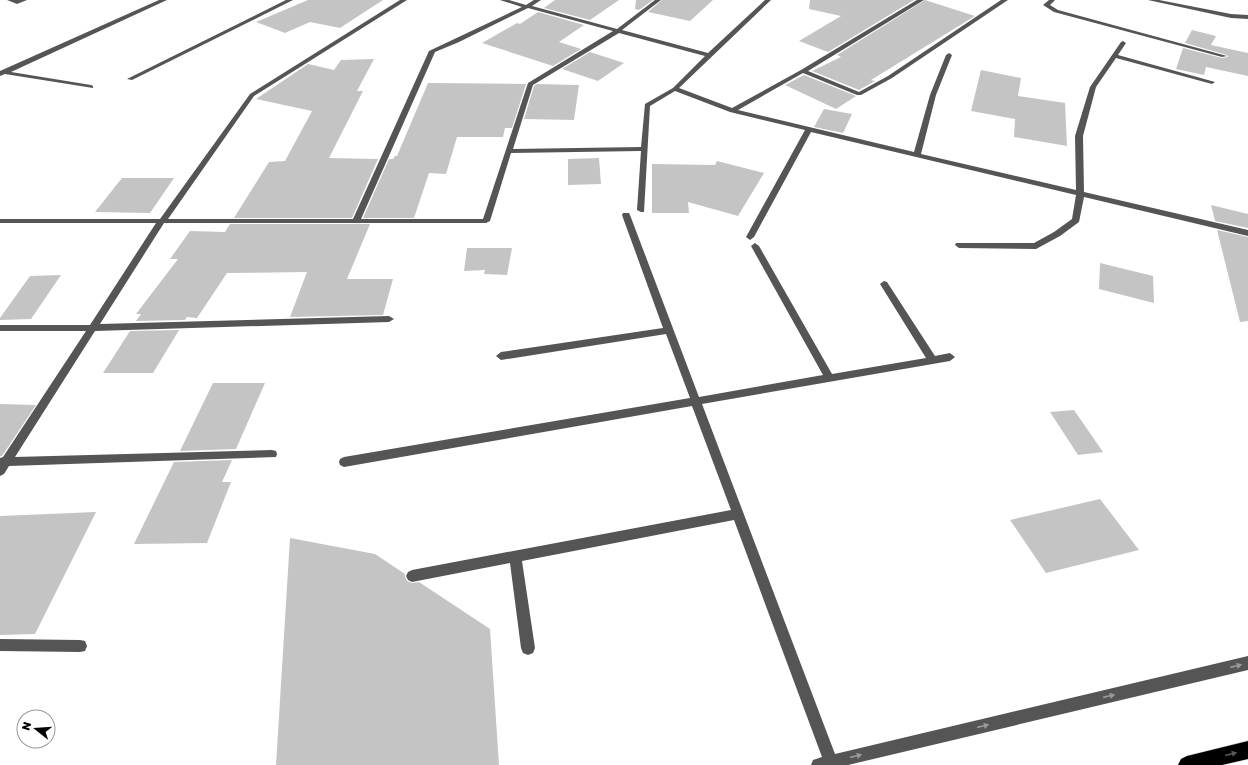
<svg xmlns="http://www.w3.org/2000/svg" width="1248" height="765" font-family="'Golos Text',sans-serif">
<style>
.building{fill:#c4c4c4}
.lines{fill:none;stroke-linecap:round;stroke-linejoin:round}
.highway-casing{stroke:#dbdbdb;stroke-width:1}
.minor{fill:#555;fill-rule:evenodd}
.highway{fill:#000;fill-rule:evenodd}
.oneway{fill:#999}
.oneway2{fill:#595959}
</style>
<rect width="100%" height="100%" fill="#fff"/>
<g class="building">
<polygon points="308,0 383,0 340,28 310,22 285,33 256,22"/>
<polygon points="555,0 619,0 590,20 544,8"/>
<polygon points="636,0 653,0 639,10 635,9"/>
<polygon points="662,0 713,0 690,21 648,12"/>
<polygon points="810,0 914,0 828,52 799,41 841,16 809,9"/>
<polygon points="925,0 975,16 871,80 875,81 859,90 812,71 841,57 837,55"/>
<polygon points="538,12 584,25 559,42 581,49 553,66 482,43 517,23 520,24"/>
<polygon points="1192,30 1216,36 1211,45 1248,53 1248,76 1206,67 1204,75 1176,69 1183,48 1222,58 1228,57 1227,55 1185,43"/>
<polygon points="590,52 624,63 598,81 562,69"/>
<polygon points="374,59 357,91 363,91 329,158 378,159 352,218 234,218 269,162 285,161 312,111 256,99 308,64 334,70 341,60"/>
<polygon points="981,70 1021,78 1018,96 1065,103 1067,146 1014,137 1015,119 971,111"/>
<polygon points="804,75 856,96 836,109 785,85"/>
<polygon points="428,83 526,84 512,128 505,128 503,137 457,137 446,174 429,173 414,218 363,218 389,159 393,159 395,156 397,156"/>
<polygon points="537,84 579,85 574,120 524,119 534,86"/>
<polygon points="824,109 852,114 843,133 814,127"/>
<polygon points="599,158 601,184 568,185 568,159"/>
<polygon points="717,161 764,173 738,216 688,202 689,213 652,213 652,164 715,165"/>
<polygon points="122,178 174,178 150,213 95,212"/>
<polygon points="1211,205 1248,214 1248,228 1215,221"/>
<polygon points="230,224 370,224 347,279 393,279 383,315 290,317 307,272 227,273 197,318 187,317 185,320 136,321 141,314 136,314 178,259 170,259 190,231 225,232"/>
<polygon points="1217,230 1248,237 1248,321 1240,322"/>
<polygon points="467,248 512,248 507,275 484,274 485,270 464,271"/>
<polygon points="1100,263 1153,276 1154,303 1099,289"/>
<polygon points="61,275 31,319 0,320 0,318 30,276"/>
<polygon points="179,330 153,373 103,373 130,331"/>
<polygon points="213,383 265,383 236,449 180,451"/>
<polygon points="0,404 36,405 2,456 0,456"/>
<polygon points="1074,410 1103,452 1078,455 1050,412"/>
<polygon points="232,460 222,482 231,482 207,543 134,544 174,462"/>
<polygon points="1100,499 1139,550 1046,573 1010,520"/>
<polygon points="96,512 35,634 0,635 0,516"/>
<polygon points="290,538 375,554 405,574 405,577 407,581 412,583 419,582 490,629 499,765 276,765"/>
</g>
<g class="lines">
<defs>
<polygon id="highway" points="1248,741 1248,759 1222,765 1178,765 1181,759 1187,756"/>
</defs>
<use href="#highway" class="highway-casing"/>
<g class="minor">
<polygon points="7,0 27,0 17,4"/>
<polygon points="159,0 167,0 11,72 91,85 93,86 93,88 5,74 0,76 0,71"/>
<polygon points="286,0 293,0 132,80 127,79"/>
<path d="M400 0H407L254 96 168 219H353L429 51 522 7 500 0H509L526 5 534 0H541L532 6 617 29 655 0H661L622 30 708 53 765 0H771L679 88 732 108 801 70 917 0H924L808 71 859 92 888 76 1001 0H1008L892 78 861 95H857L803 73 738 110 914 152 930 95 946 55 949 53 952 55 936 95 921 154 1076 190 1075 136 1090 87 1121 42 1123 41 1126 43 1118 55 1215 82 1212 84 1116 58 1096 87 1083 136 1084 192 1248 230V236L1084 197 1079 222 1060 236 1036 249 959 248 955 245 956 243H1034L1054 232 1072 219 1076 195 811 132 754 237 750 240 746 237 805 130 730 112 675 91 650 106 644 212H641L637 210 641 151 511 153 490 221 486 223H164L100 324 389 316 394 319 389 322 95 331 15 457 272 450 276 451 277 454 276 457 9 466 4 474 0 476V458L3 457 86 331H0V325H90L156 223H0V219H160L250 94ZM528 8 613 31 528 83 483 219H361L435 52 459 42ZM619 33 705 56 673 88 645 104 641 147 513 149 533 85Z"/>
<polygon points="1049,0 1055,0 1050,5 1058,10 1227,56 1222,57 1054,12 1043,5"/>
<polygon points="1148,0 1159,0 1231,14 1248,15 1248,19 1231,18"/>
<polygon points="623,213 629,213 630,215 699,397 823,375 751,246 755,243 759,246 832,374 926,358 880,284 884,281 887,282 935,356 950,353 955,357 950,361 702,404 835,754 1248,656 1248,670 848,765 811,765 813,760 822,757 734,520 522,561 535,648 533,653 528,655 523,653 521,648 510,563 412,582 408,580 406,576 408,572 412,570 731,510 692,406 344,467 340,465 339,462 340,459 344,457 690,398 666,334 501,360 496,356 501,352 663,328 622,215"/>
<polygon points="0,639 80,640 85,641 87,646 85,651 80,652 0,651"/>
</g>
<use href="#highway" class="highway"/>
</g>
<defs><path id="oneway-solid" d="M-6-.8H1V-3.2L6.5 0L1 3.2V.8H-6Z"/></defs>
<g class="oneway">
<use href="#oneway-solid" transform="translate(1236 666) rotate(-13)"/>
<use href="#oneway-solid" transform="translate(1109 696) rotate(-13)"/>
<use href="#oneway-solid" transform="translate(983 726) rotate(-13)"/>
<use href="#oneway-solid" transform="translate(856 756) rotate(-13)"/>
</g>
<use class="oneway2" href="#oneway-solid" transform="translate(1231 754) rotate(-14)"/>
<g transform="translate(36 729) rotate(287)"><circle r="19" fill="#ffffff" stroke="#999999"/>
<path d="M0-3L7 15L0 10L-7 15Z" fill="#000000"/>
<text y="-6" font-size="11" font-weight="bold" text-anchor="middle" fill="#000000">N</text>
</g>
</svg>
